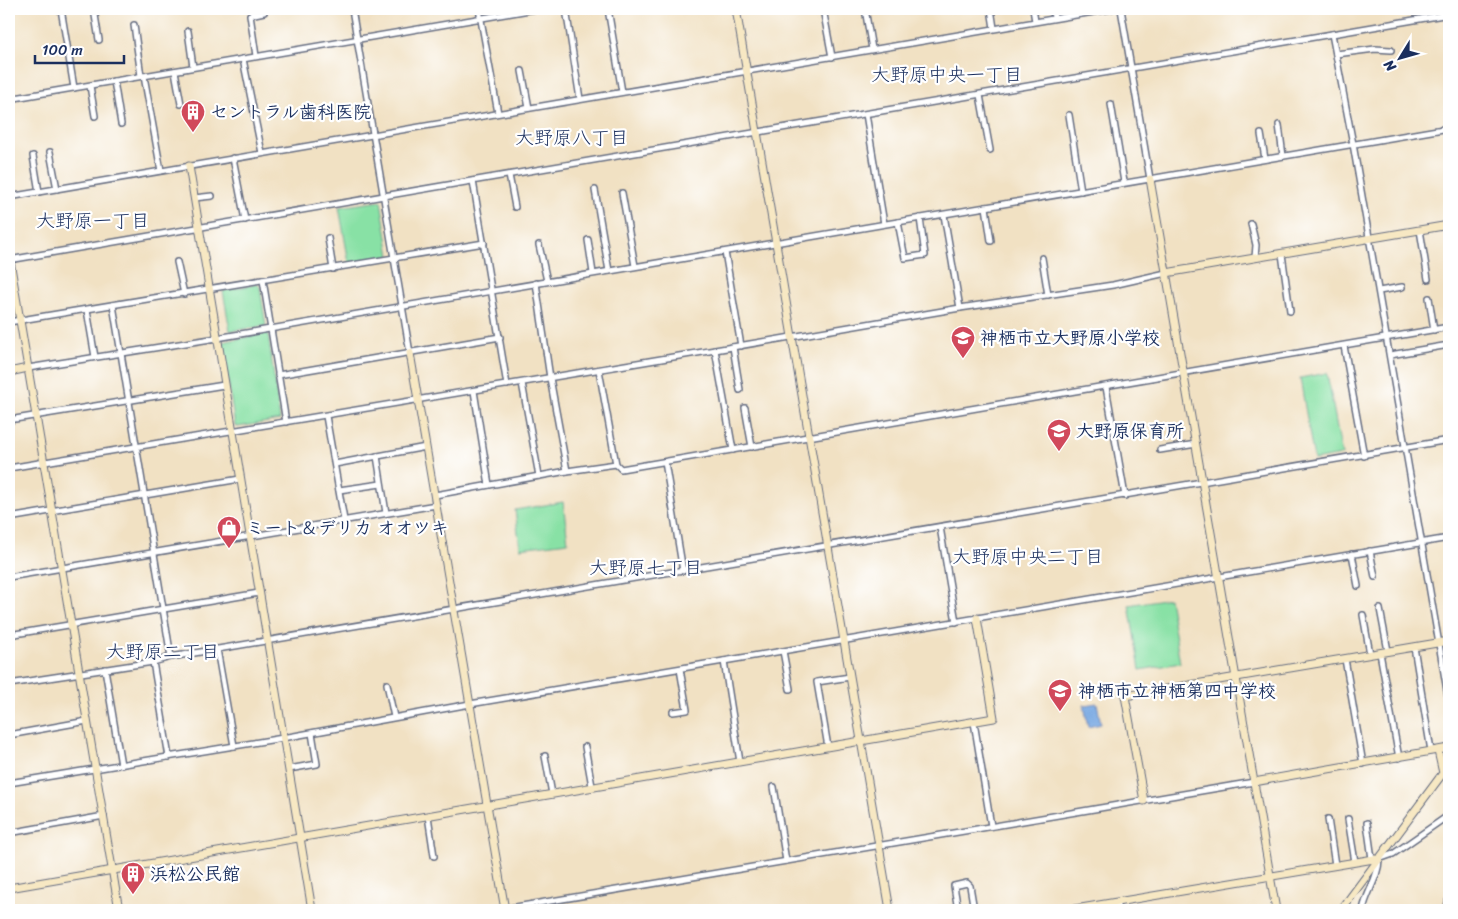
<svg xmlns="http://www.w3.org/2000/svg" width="1458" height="919" font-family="Sriracha,'Klee One',sans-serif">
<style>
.green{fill:#88e1a5;stroke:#528882}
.water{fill:#78a8e2;stroke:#4a6ca0}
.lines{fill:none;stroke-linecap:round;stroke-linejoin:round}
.street-casing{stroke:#666d81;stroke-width:8}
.secondary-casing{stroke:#666d81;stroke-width:9}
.street{stroke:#fff;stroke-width:5}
.secondary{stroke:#f7e8c3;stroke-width:7}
.labels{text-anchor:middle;stroke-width:4.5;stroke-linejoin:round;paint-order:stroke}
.poi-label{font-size:18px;font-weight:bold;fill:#1b2f5e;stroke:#fff;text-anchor:start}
.neighbourhood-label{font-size:19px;fill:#1b2f5e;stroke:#fff}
</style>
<rect width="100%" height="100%" fill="#fff"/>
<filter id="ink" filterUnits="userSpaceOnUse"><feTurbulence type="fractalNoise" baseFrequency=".02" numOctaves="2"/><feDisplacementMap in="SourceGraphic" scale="10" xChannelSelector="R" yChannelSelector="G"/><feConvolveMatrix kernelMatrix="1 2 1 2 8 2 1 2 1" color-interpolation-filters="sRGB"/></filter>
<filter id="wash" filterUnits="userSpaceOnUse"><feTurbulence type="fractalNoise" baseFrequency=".0096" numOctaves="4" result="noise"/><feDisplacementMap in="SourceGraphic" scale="20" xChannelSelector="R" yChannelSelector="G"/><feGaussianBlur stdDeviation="1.12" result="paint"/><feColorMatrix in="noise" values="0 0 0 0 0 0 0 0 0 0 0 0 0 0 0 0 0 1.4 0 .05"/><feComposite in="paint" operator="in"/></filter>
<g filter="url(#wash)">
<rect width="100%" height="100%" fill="#f1e1c3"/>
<g class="green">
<polygon points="381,201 390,256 349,263 339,207"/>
<polygon points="257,284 260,287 266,326 230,331 223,291"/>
<polygon points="268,333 280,420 238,427 235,426 222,342"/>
<polygon points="1327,373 1342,455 1314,460 1300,378"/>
<polygon points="563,502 568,542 520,548 515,510"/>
<polygon points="1169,598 1180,663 1140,670 1129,605"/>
</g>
<polygon class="water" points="1097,703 1101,724 1088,727 1084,705"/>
</g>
<g filter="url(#ink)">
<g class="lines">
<defs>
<g id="street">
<polyline points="61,9 74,88"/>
<polyline points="94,9 99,40"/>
<polyline points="352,9 410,353"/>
<polyline points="479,9 498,113"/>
<polyline points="566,9 580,99"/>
<polyline points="608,9 622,92"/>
<polyline points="823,9 832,57"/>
<polyline points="865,9 872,49"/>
<polyline points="991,9 994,28"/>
<polyline points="1033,9 1035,21"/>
<polyline points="1053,9 1054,18"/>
<polyline points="1121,9 1150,179"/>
<polyline points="134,25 141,76"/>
<polyline points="188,31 193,67"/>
<polyline points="1332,34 1353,144 1449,702"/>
<polyline points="1336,54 1375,49 1391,50"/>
<polyline points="256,56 250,15 264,12"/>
<polyline points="243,59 262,153"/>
<polyline points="175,71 181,104"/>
<polyline points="522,71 529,108"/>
<polyline points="144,76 161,171"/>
<polyline points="114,81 121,124"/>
<polyline points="90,86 95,116"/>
<polyline points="980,95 990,150"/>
<polyline points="9,99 535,9"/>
<polyline points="1111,104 1124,182"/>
<polyline points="866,114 884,224"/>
<polyline points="1069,115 1081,191"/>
<polyline points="1279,125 1283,156"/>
<polyline points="1261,134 1265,159"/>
<polyline points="50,152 57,189"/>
<polyline points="33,156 39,192"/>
<polyline points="233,158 245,220"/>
<polyline points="509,175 515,207"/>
<polyline points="473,181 507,385"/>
<polyline points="595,190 609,271"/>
<polyline points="622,193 635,266"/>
<polyline points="9,197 1111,9"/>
<polyline points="194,198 212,196"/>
<polyline points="986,207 991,241"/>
<polyline points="944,215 960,308"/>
<polyline points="898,222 905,258 925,255 920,218"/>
<polyline points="1251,224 1256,245 1255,258"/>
<polyline points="1420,230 1428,279"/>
<polyline points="328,238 333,269"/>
<polyline points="588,240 593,273"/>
<polyline points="539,245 547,281"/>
<polyline points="725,252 741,346"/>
<polyline points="1282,254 1290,311"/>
<polyline points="1042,258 1048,295"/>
<polyline points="9,260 1449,14"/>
<polyline points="177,262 184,294"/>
<polyline points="263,280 286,422"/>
<polyline points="536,283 550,378 567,471"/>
<polyline points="1379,291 1402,287"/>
<polyline points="1429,298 1434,330"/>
<polyline points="113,305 171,657"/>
<polyline points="87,310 95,357"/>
<polyline points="9,322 484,243"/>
<polyline points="1344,346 1364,456"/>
<polyline points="733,347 740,390"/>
<polyline points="715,350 733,450"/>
<polyline points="1390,355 1449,345"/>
<polyline points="28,368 217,338 1449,128"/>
<polyline points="599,370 616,464"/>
<polyline points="278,375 500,337"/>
<polyline points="522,383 539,476"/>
<polyline points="1106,387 1125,496"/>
<polyline points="474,391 489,485"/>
<polyline points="745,408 752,447"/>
<polyline points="326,416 344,520"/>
<polyline points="9,420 224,385"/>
<polyline points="1160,450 1196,444"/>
<polyline points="377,456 386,513"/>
<polyline points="665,462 683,571"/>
<polyline points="335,464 426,447"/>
<polyline points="9,468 715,350 960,308 1113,285 1166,273"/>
<polyline points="339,490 381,484"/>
<polyline points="435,495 567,471 616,464 621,469 1449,327"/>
<polyline points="9,518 240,479"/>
<polyline points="940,527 956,622"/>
<polyline points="1370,551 1375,577"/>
<polyline points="1352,554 1358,586"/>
<polyline points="9,577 436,505"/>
<polyline points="1380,609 1388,651"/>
<polyline points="1363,615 1370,654"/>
<polyline points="9,635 259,593"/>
<polyline points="1414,647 1431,751"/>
<polyline points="217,649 234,746"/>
<polyline points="783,651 790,689"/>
<polyline points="1380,653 1399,758"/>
<polyline points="1345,659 1363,764"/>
<polyline points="724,661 740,762"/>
<polyline points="153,662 169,757"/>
<polyline points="105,669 121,765"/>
<polyline points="9,684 153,662 171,657 1449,440"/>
<polyline points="387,684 394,717"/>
<polyline points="673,712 687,710 680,669"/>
<polyline points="974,722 991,826"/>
<polyline points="9,735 87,721"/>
<polyline points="585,747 592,786"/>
<polyline points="828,747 817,682 850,677"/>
<polyline points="545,756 552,794"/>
<polyline points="289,769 317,764 312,733"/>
<polyline points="9,783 283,738 470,704 1449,538"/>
<polyline points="774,787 786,861"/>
<polyline points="428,816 434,856"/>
<polyline points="1328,819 1335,865"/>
<polyline points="1348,819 1355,862"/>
<polyline points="1367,823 1372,859"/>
<polyline points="9,833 104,816"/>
<polyline points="1116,902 1118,910"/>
<polyline points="498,910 1254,782"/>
<polyline points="958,910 954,886 967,883 970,886 974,910"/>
<path d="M1363 910C1366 893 1379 877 1379 859L1393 854 1449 815"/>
</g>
<g id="secondary">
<polyline points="736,9 890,910"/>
<polyline points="189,166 312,910"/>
<polyline points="1150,179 1276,910"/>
<polyline points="9,255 119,910"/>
<polyline points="1166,273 1449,225"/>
<polyline points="410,353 505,910"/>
<polyline points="9,372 28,368"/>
<polyline points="1254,782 1449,748"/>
<polyline points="1144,801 1125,696 1449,641"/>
<polyline points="9,888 994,718 977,618"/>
<polyline points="1069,910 1374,859 1379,859"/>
<polyline points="1341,910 1443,773 1438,751"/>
<polyline points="1447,910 1449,900"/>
</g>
</defs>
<use href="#street" class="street-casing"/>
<use href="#secondary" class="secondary-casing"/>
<use href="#street" class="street"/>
<use href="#secondary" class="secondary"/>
</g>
</g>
<defs>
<symbol id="building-pin" viewBox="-11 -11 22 30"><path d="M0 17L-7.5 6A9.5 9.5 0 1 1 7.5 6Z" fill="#d1495b" stroke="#fff"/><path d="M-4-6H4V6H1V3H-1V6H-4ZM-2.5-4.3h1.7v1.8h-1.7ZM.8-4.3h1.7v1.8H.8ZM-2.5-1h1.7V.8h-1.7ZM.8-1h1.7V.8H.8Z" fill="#fff"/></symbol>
<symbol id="school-pin" viewBox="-11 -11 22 30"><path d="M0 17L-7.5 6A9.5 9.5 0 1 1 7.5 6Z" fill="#d1495b" stroke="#fff"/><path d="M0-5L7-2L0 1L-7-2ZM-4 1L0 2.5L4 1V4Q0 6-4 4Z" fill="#fff"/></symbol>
<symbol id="shop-pin" viewBox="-11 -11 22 30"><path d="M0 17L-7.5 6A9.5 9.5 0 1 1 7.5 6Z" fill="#d1495b" stroke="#fff"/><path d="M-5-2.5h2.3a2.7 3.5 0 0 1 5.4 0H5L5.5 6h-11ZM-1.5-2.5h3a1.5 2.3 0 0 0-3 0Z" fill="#fff"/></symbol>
</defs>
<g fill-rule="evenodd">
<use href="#building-pin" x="179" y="98" width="28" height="38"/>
<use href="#school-pin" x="949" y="324" width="28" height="38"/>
<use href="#school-pin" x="1045" y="417" width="28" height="38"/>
<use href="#shop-pin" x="215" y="514" width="28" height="38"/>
<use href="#school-pin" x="1046" y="677" width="28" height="38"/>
<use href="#building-pin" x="119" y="860" width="28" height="38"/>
</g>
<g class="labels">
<g class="poi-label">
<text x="210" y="118">セントラル歯科医院</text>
<text x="980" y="344">神栖市立大野原小学校</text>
<text x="1076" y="437">大野原保育所</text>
<text x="246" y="534">ミート＆デリカ オオツキ</text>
<text x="1078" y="697">神栖市立神栖第四中学校</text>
<text x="150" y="880">浜松公民館</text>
</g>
<g class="neighbourhood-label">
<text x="947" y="81">大野原中央一丁目</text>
<text x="572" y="144">大野原八丁目</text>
<text x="93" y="227">大野原一丁目</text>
<text x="1028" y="563">大野原中央二丁目</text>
<text x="646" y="574">大野原七丁目</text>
<text x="163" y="658">大野原二丁目</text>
</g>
</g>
<rect width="1458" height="919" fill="none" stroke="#fff" stroke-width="30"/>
<g transform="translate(1400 58) rotate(233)" stroke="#ffffff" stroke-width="4" paint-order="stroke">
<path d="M0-4L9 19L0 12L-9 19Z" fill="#1b2f5e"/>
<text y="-8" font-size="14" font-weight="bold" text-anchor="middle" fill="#1b2f5e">N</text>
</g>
<path d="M35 55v8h89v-8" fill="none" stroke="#1b2f5e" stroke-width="2.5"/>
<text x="42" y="55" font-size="15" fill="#1b2f5e" stroke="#ffffff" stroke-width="4" paint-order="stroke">100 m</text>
</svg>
